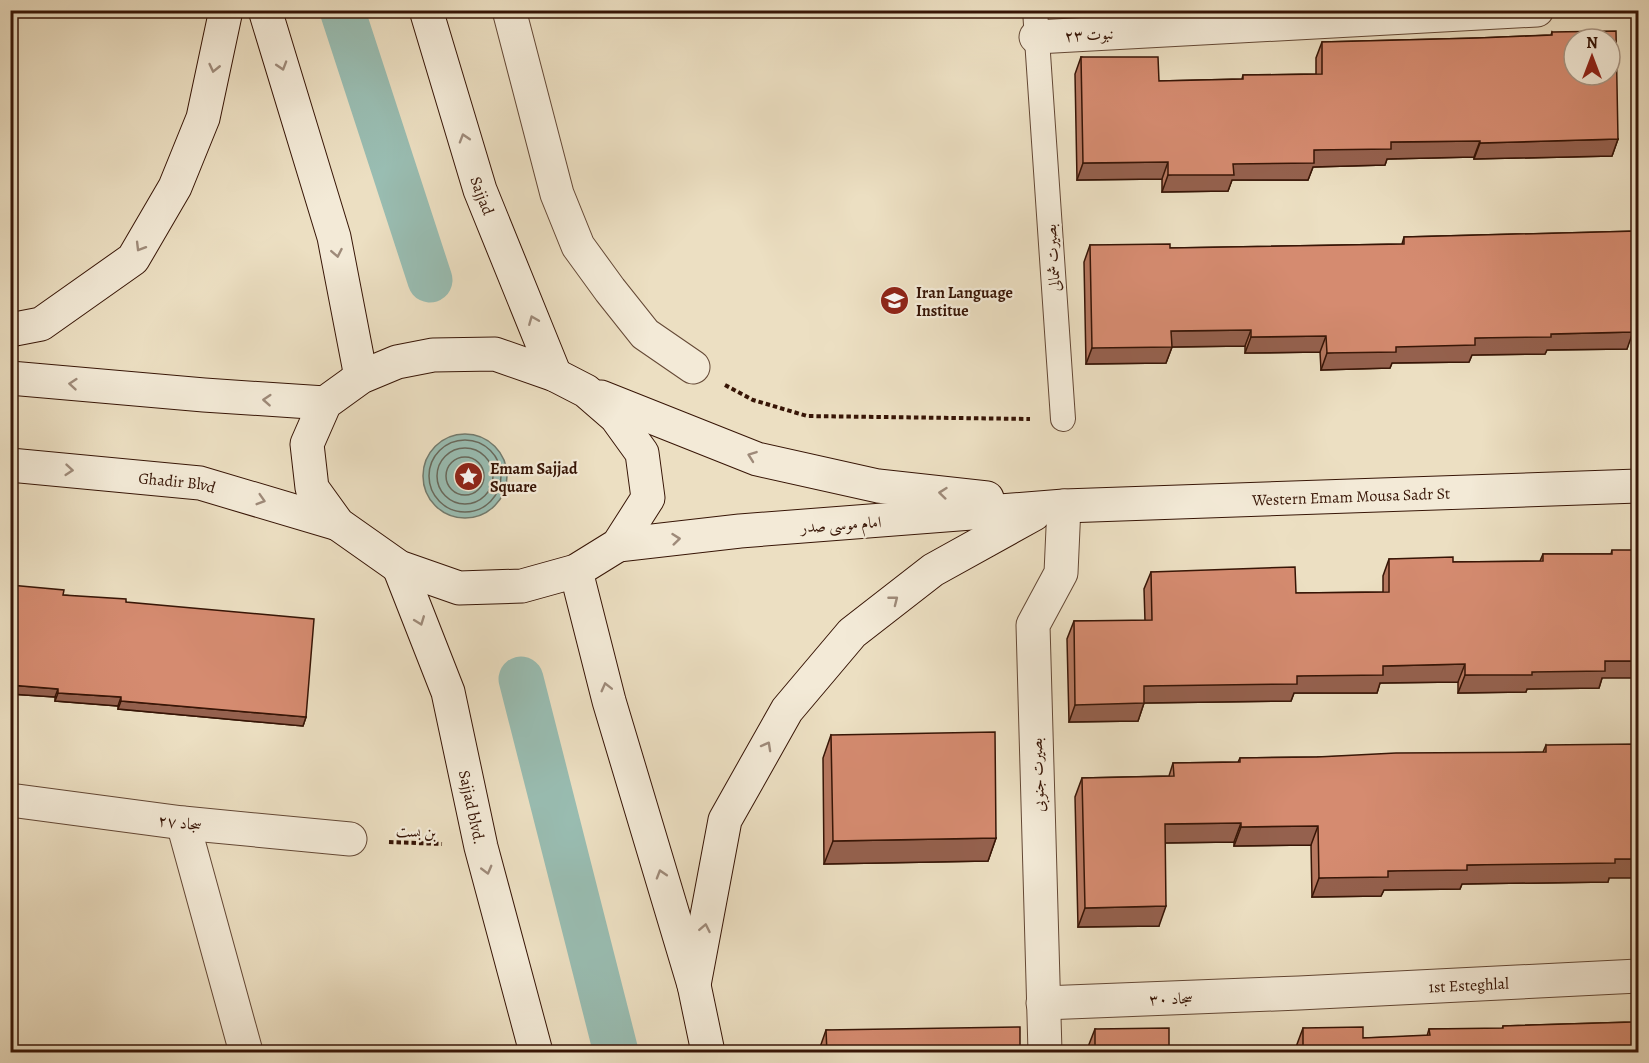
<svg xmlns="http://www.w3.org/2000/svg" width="1649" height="1063" font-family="Alegreya,Amiri,serif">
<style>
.water{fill:#99bdb2;stroke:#727a6d;stroke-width:1.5}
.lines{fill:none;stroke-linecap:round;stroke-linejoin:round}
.shore{stroke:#68695c;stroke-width:1.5}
.canal{stroke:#99bdb2;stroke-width:45}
.lane-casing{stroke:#644835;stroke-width:26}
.street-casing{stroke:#644835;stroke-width:35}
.secondary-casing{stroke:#371506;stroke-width:35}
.path{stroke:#371506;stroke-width:4;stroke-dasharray:4.5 3;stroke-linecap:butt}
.lane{stroke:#f3ead7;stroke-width:24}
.street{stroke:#f3ead7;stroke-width:33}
.secondary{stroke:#f3ead7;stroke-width:33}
.wall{fill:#b77860;stroke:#371506;stroke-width:1.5}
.shaded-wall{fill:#95614e;stroke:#371506;stroke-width:1.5}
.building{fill:#d58b70;stroke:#371506;stroke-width:1.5;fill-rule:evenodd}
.oneway{stroke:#9e8a79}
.labels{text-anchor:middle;stroke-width:4.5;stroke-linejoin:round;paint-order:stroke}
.street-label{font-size:16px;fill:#371506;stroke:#f3ead7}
.poi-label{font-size:16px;font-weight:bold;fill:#371506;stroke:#f3ead7;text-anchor:start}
</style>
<rect width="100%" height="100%" fill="#ecdfc2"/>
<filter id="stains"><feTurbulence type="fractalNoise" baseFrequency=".00333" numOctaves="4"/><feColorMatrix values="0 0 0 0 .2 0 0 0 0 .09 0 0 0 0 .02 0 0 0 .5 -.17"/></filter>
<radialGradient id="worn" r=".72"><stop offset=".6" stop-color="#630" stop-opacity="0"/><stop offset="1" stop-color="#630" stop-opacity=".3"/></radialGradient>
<circle class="water" cx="465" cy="476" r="42"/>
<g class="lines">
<g class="shore">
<circle cx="465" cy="476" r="36"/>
<circle cx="465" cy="476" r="28"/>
<circle cx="465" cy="476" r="19"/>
</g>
<g class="canal">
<polyline points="342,10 430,280"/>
<polyline points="521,679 616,1052"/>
</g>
<defs>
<polyline id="lane" points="1035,10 1063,419"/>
<g id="street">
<polyline points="509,10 557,194 578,246 610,290 645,334 693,367"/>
<polyline points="1036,37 1537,10"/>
<polyline points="10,800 183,823 350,839"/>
<polyline points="183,823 246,1052"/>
<path id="s1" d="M1043 1003 1299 993 1638 976"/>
<polyline points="1045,1052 1033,625 1061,573 1064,506"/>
</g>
<g id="secondary">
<polyline points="265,10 334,237 361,377"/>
<path id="s2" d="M426 10 480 190 555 375"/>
<polyline points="10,330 41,324 133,259 175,187 203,118 226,10"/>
<polygon points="495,354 555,375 586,391 616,417 642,453 648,498 618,545 576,571 522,586 459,588 399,567 338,524 312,488 307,444 325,403 361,377 397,362 433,355"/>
<polyline points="10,378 204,395 325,403"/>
<polyline points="601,397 757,459 878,486 987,498"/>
<path id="s3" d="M10 465 200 483 338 524"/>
<path id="s4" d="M618 545 740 531 1064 506 1638 486"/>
<path id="s5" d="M399 567 448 692 481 847 536 1052"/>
<polyline points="576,571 609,701 694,985 708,1052"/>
<polyline points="694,985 725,820 787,710 852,633 933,570 1034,514"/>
</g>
</defs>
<use href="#lane" class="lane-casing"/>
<use href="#street" class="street-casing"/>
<use href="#secondary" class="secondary-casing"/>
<g class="path">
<polyline points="725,385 753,400 807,416 1030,419"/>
<polyline points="389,842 442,844"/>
</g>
<use href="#lane" class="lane"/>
<use href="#street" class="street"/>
<use href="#secondary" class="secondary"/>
</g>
<g class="wall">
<polygon points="1552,32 1618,139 1612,156 1474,159 1474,157 1387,159 1385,165 1313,167 1308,180 1232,180 1228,191 1162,192 1162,179 1077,180 1075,74 1081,57 1159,81 1242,79 1243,75 1316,74 1316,58 1322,42 1478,38 1551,35"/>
<polygon points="1638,231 1638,327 1633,327 1627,349 1547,350 1545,354 1472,355 1469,362 1392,363 1390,368 1321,370 1320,352 1245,353 1245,346 1172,347 1166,363 1086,364 1084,262 1090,245 1170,248 1402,244 1404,237"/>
<polygon points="1612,550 1602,678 1599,688 1527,689 1526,692 1458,693 1458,682 1380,683 1377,693 1294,693 1291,701 1144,703 1138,721 1069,722 1067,639 1074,621 1145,621 1144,589 1151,572 1296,593 1383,592 1383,576 1389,559 1453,562 1540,561 1543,554 1611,554"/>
<polygon points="10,585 63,595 126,602 306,717 303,726 118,709 118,706 55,701 55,697 10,694"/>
<polygon points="831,735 996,838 988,861 824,864 823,758"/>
<polygon points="1546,745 1609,878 1608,882 1462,884 1460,889 1384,890 1381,896 1312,897 1311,845 1234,846 1234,842 1165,843 1159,926 1078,927 1075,797 1082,778 1169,776 1173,763 1238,762 1240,758 1317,757 1543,752"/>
<polygon points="1633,1020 1638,1053 1296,1053 1296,1047 1303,1028 1363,1038 1427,1036 1429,1029 1502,1029 1503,1026 1632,1022"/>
<polygon points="1095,1029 1169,1053 1088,1053 1088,1047"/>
<polygon points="826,1030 1020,1053 818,1053"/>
</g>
<g class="shaded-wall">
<polygon points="1618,139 1612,156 1474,159 1480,143"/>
<polygon points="1480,141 1474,157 1387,159 1385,165 1313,167 1308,180 1232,180 1228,191 1162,192 1168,175 1314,150 1391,142"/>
<polygon points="1168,162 1162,179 1077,180 1083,163"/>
<polygon points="1632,311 1638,311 1638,327 1626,327"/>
<polygon points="1251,330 1245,346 1172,347 1166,363 1086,364 1092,348 1171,331"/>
<polygon points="1633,332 1627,349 1547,350 1545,354 1472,355 1469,362 1392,363 1390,368 1321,370 1327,353 1475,338 1551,334"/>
<polygon points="1326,336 1320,352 1245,353 1251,337"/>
<polygon points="1605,661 1638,661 1638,678 1602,678 1599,688 1527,689 1526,692 1458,693 1465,675 1532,672"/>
<polygon points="1465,664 1458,682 1380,683 1377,693 1294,693 1291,701 1144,703 1138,721 1069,722 1075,705 1144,686 1297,676 1383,666"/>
<polygon points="10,685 58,689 55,697 10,694"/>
<polygon points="58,693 121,697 118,706 55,701"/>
<polygon points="121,701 306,717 303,726 118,709"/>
<polygon points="1241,823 1234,842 1158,843 1165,824"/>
<polygon points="1318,826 1311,845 1234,846 1241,827"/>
<polygon points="996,838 988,861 824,864 833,841"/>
<polygon points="1615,859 1638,859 1638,878 1609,878 1608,882 1462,884 1460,889 1384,890 1381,896 1312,897 1319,878 1388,871 1467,865"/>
<polygon points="1166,906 1159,926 1078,927 1085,908"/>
</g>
<g class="building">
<path d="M1616 31 1618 139 1480 143V141L1391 142V149L1314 150V163L1233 164 1234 175H1168V162L1083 163 1081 57H1158L1159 81 1243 79V75L1322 74V42L1478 38 1552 35V32ZM1574 39H1610V75H1574Z"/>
<polygon points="1638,231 1638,311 1632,311 1633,332 1551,334 1551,337 1475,338 1475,345 1396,347 1396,352 1327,353 1326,336 1251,337 1251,330 1171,331 1172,347 1092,348 1090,245 1170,244 1170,248 1404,244 1404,237"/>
<polygon points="1612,550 1638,550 1638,661 1605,661 1605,671 1532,672 1532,675 1465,675 1465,664 1383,666 1383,675 1297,676 1297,684 1144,686 1144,703 1075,705 1074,621 1152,620 1151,572 1295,567 1296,593 1389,592 1389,559 1453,557 1453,562 1543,561 1543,554 1612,554"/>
<polygon points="10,585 64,590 63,595 126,599 126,602 314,619 306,717 121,701 121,697 58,693 58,689 10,685"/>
<polygon points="995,732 996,838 833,841 831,735"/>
<polygon points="1638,744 1638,859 1615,859 1615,863 1467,865 1467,870 1388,871 1388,877 1319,878 1318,826 1241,827 1241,823 1165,824 1166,906 1085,908 1082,778 1174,776 1173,763 1240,762 1240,758 1317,757 1396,753 1546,752 1546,745"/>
<polygon points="1633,1020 1638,1020 1638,1053 1303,1053 1303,1028 1363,1027 1363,1038 1430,1035 1429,1029 1503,1028 1503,1026 1633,1022"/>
<polygon points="1020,1027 1020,1053 827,1053 826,1030"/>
<polygon points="1169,1028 1169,1053 1095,1053 1095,1029"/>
</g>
<defs><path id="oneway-chevron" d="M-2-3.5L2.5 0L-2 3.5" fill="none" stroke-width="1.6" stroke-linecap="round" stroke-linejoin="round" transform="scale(1.5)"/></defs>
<g class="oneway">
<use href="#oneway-chevron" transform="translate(282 66) rotate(73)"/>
<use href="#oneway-chevron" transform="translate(214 68) rotate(103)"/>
<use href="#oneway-chevron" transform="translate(464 138) rotate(-107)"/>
<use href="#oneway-chevron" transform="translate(140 247) rotate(121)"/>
<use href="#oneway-chevron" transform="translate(337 253) rotate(79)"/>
<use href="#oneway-chevron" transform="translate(533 320) rotate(-112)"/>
<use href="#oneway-chevron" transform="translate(73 384) rotate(-175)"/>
<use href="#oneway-chevron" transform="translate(267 400) rotate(-176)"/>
<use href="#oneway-chevron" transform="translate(752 456) rotate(-160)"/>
<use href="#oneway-chevron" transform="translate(69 470) rotate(5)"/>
<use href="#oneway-chevron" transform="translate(943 493) rotate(-174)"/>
<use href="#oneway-chevron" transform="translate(261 500) rotate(17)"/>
<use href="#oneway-chevron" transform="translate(676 539) rotate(-6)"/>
<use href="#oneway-chevron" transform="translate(894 600) rotate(-38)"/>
<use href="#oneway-chevron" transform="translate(420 621) rotate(69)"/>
<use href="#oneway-chevron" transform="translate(606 687) rotate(-104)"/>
<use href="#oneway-chevron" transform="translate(767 746) rotate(-61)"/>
<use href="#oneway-chevron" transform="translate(487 870) rotate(75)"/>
<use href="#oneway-chevron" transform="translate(661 874) rotate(-107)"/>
<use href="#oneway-chevron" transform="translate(705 928) rotate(-79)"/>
</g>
<defs>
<symbol id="school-disc" viewBox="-11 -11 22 22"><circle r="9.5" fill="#8f2418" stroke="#f3ead7"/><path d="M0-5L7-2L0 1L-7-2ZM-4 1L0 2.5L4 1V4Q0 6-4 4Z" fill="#fff"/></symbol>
<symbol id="sight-disc" viewBox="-11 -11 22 22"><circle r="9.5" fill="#8f2418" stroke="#f3ead7"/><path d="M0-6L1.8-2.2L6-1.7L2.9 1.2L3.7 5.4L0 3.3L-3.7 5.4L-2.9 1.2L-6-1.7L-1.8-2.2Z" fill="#fff"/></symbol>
</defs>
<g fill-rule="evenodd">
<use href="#school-disc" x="878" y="284" width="33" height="33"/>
<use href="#sight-disc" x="452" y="460" width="33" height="33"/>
</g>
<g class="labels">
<g class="street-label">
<text transform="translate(1089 34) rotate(-3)" y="6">نبوت ۲۳</text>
<text dy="6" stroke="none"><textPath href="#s2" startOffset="194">Sajjad</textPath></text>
<text transform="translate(1052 258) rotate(-94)" y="6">بصیرت شمالی</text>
<text dy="6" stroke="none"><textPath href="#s3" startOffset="168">Ghadir Blvd</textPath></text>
<text dy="6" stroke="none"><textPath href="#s4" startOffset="735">Western Emam Mousa Sadr St</textPath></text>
<text transform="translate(841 524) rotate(-4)" y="6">امام موسی صدر</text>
<text transform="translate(1037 775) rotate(-92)" y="6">بصیرت جنوبی</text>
<text dy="6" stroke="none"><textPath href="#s5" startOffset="252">Sajjad blvd.</textPath></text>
<text transform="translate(180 822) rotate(7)" y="6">سجاد ۲۷</text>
<text transform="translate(416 831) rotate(3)" y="6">بن بست</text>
<text dy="6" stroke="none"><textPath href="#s1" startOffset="426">1st Esteghlal</textPath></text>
<text transform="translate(1171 998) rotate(-2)" y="6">سجاد ۳۰</text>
</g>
<g class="poi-label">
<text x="916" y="298">Iran Language<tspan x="916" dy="18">Institue</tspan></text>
<text x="490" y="474">Emam Sajjad<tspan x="490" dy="18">Square</tspan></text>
</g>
</g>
<rect width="1649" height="1063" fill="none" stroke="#ecdfc2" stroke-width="36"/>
<rect x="12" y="12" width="1625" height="1039" fill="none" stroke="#371506" stroke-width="3"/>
<rect x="18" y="18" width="1613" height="1027" fill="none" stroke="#371506" stroke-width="1.5"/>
<g transform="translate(1592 57)"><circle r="28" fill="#f3ead7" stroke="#a89583" stroke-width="1.5"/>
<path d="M0-4.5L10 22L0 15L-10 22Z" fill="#8f2418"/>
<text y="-9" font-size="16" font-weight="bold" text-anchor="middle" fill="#371506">N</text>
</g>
<rect width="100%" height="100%" filter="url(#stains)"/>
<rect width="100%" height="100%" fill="url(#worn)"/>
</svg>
